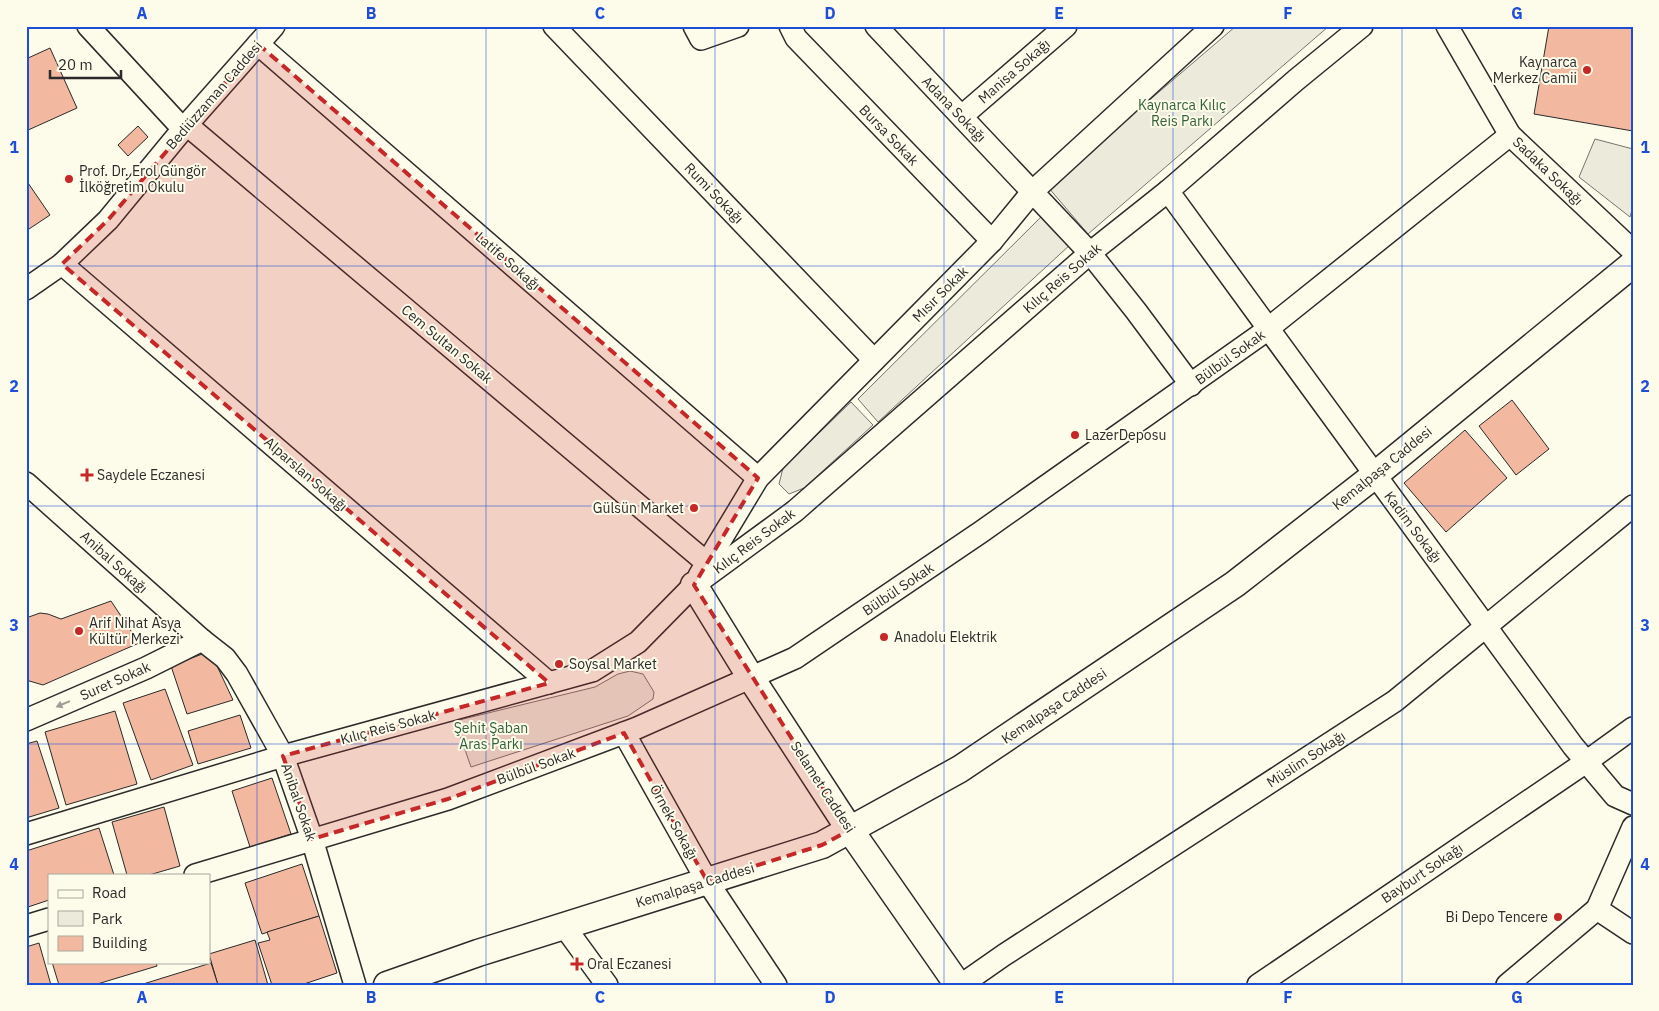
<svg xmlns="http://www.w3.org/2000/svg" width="1659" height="1011" font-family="'IBM Plex Sans',sans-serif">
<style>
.green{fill:#ecebdb;stroke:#74746e}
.parking{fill:#eceadb;stroke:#74746e}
.building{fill:#f2b8a0;stroke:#2b2b2b}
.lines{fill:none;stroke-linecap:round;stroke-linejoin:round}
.minor-casing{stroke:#2b2b2b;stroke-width:24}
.tertiary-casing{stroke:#2b2b2b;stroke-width:29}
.minor{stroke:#fdfbea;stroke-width:21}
.tertiary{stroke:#fdfbea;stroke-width:26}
.oneway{fill:#9e9d94}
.marked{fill:#c62828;fill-opacity:0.2;stroke:#c62828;stroke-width:4;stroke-dasharray:10 6;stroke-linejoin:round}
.grid{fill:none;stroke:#1d4ed8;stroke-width:1;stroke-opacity:0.55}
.poi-dot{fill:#c62828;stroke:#fdfbea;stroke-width:2}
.labels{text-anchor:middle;stroke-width:4;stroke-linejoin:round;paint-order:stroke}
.poi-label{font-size:14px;fill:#2b2b2b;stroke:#fdfbea;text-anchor:start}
.street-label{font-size:14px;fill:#2b2b2b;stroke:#fdfbea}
.park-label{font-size:14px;fill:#34623c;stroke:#fdfbea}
.neatline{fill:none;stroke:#1d4ed8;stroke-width:2}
.grid-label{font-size:16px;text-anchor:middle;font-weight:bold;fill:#1d4ed8}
</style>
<rect width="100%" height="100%" fill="#fdfbea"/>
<g class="green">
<polygon points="1236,26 1329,26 1088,234 1048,187"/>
<polygon points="1595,139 1633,149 1633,206 1630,217 1579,177"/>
<polygon points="851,402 873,425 804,488 789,494 779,484 783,468"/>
<polygon points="630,671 643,674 654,692 653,699 628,716 471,767 455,721 595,687 618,674"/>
</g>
<polygon class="parking" points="1045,213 1072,243 878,422 858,399"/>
<g class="building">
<polygon points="1549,26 1633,26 1633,131 1534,114"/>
<polygon points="50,48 77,108 26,131 26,59"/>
<polygon points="138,126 148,137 128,156 118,145"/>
<polygon points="26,180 50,215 26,231"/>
<polygon points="1512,400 1549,449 1516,475 1479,426"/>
<polygon points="1465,430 1507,478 1446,532 1404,483"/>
<polygon points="111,601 139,643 43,685 26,680 26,618 40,613 48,614 61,619"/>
<polygon points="210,651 233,700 187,714 171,666"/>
<polygon points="165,689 193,765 151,780 123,703"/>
<polygon points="115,711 137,784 66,805 45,732"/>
<polygon points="240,715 251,748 198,764 188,731"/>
<polygon points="37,741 59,808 26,818 26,744"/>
<polygon points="272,778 291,834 250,847 232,791"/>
<polygon points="164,807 180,866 149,875 127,875 112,822"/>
<polygon points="99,828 114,875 49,875 49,900 28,907 26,901 26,851"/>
<polygon points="302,864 319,916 262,934 245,883"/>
<polygon points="319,916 337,973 301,985 272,985 258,943 270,940 267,932"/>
<polygon points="255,940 268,985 218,985 209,954"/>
<polygon points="39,943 51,985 26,985 26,947"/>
<polygon points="52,962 156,962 157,966 94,985 59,985"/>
<polygon points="211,963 218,985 140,985"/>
</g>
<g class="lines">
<defs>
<g id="minor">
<polyline points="88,26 183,129"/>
<polyline points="554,26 874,360"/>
<polyline points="694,26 701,39 738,26"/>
<polyline points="790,26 796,38 992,241"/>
<polyline points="876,26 1090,253 1136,311 1191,385"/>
<polyline points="1447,26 1510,135 1633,251"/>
<polyline points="258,44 758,478"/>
<polyline points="962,116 1066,26"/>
<polyline points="187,125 707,563"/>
<polyline points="1168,191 1573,746 1615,796 1633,804"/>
<polyline points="62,264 549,683"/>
<polyline points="26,289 62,264 108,220 183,129 274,26"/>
<polyline points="26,483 202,640 225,658 237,674 283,756 312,839 355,985"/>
<polyline points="699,576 758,478 992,241 1033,191 1213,26"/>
<polyline points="26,720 146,668 202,640"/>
<polyline points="624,733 707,881 776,985"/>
<polyline points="26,834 283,756 592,671 638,642 694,585 795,511 1090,253 1168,191 1296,80 1362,26"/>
<polyline points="195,875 448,799 637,728 795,658 981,532 1260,335 1510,135"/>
<polyline points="1597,909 1633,933"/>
<polyline points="26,926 49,919"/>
<polyline points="564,926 607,985"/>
<polyline points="961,985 1004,955 1395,701 1633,506"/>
<polyline points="1258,985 1586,762 1633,728"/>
<polyline points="1507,985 1597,909 1633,827"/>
</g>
<g id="tertiary">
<polyline points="694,585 751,678 850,830 958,985"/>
<polyline points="387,985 478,953 822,845 960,769 1235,584 1375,475 1633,264"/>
</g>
</defs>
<use href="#minor" class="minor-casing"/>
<use href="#tertiary" class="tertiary-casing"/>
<use href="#minor" class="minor"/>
<use href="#tertiary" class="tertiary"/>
</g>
<defs><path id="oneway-solid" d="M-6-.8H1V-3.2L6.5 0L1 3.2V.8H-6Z" transform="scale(1.25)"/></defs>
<use class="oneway" href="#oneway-solid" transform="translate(63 704) rotate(157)"/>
<path class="marked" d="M258 44 758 478 694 585 850 830 822 845 707 881 624 733 448 799 312 839 283 756 549 683 62 264 108 220Z"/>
<path class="grid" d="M257 26V985M486 26V985M715 26V985M944 26V985M1173 26V985M1402 26V985M26 266H1633M26 506H1633M26 744H1633"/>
<g class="poi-dot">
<circle cx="1587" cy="70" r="5"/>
<circle cx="69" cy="179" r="5"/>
<circle cx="1075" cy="435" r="5"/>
<path d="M84.5 467.5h5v5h5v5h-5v5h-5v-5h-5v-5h5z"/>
<circle cx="694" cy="508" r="5"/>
<circle cx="79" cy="631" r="5"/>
<circle cx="884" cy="637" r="5"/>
<circle cx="559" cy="664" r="5"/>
<circle cx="1558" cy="917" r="5"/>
<path d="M574.5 956.5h5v5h5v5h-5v5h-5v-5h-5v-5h5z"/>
</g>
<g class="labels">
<g class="poi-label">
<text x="1577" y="67" text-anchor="end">Kaynarca<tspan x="1577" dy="16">Merkez Camii</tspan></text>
<text x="79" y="176">Prof. Dr. Erol Güngör<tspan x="79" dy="16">İlköğretim Okulu</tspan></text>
<text x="1085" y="440">LazerDeposu</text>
<text x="97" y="480">Saydele Eczanesi</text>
<text x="684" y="513" text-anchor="end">Gülsün Market</text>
<text x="89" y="628">Arif Nihat Asya<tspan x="89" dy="16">Kültür Merkezi</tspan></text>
<text x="894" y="642">Anadolu Elektrik</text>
<text x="569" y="669">Soysal Market</text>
<text x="1548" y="922" text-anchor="end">Bi Depo Tencere</text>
<text x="587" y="969">Oral Eczanesi</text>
</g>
<g class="street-label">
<text transform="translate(1014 71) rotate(-41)" y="5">Manisa Sokağı</text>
<text transform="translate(214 95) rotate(-49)" y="5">Bediüzzaman Caddesi</text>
<text transform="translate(954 109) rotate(46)" y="5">Adana Sokağı</text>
<text transform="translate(889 135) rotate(46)" y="5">Bursa Sokak</text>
<text transform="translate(1548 171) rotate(44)" y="5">Sadaka Sokağı</text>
<text transform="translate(714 193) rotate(46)" y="5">Rumi Sokağı</text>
<text transform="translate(508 261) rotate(41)" y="5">Latife Sokağı</text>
<text transform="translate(1062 278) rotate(-41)" y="5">Kılıç Reis Sokak</text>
<text transform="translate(940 294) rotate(-45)" y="5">Mısır Sokak</text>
<text transform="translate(447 344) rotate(40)" y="5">Cem Sultan Sokak</text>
<text transform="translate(1230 357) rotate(-36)" y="5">Bülbül Sokak</text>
<text transform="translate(1382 468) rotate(-39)" y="5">Kemalpaşa Caddesi</text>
<text transform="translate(306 474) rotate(41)" y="5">Alparslan Sokağı</text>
<text transform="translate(1413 527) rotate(53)" y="5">Kadim Sokağı</text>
<text transform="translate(754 541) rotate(-37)" y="5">Kılıç Reis Sokak</text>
<text transform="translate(114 562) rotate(42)" y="5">Anibal Sokağı</text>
<text transform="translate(898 589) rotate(-34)" y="5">Bülbül Sokak</text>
<text transform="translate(115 681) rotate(-24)" y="5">Suret Sokak</text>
<text transform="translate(1054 706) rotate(-34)" y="5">Kemalpaşa Caddesi</text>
<text transform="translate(388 727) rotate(-15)" y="5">Kılıç Reis Sokak</text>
<text transform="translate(1306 759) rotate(-33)" y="5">Müslim Sokağı</text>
<text transform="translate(536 766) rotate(-20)" y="5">Bülbül Sokak</text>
<text transform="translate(823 787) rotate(57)" y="5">Selamet Caddesi</text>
<text transform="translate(299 802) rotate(71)" y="5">Anibal Sokak</text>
<text transform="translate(674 822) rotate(61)" y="5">Örnek Sokağı</text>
<text transform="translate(1422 873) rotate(-34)" y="5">Bayburt Sokağı</text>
<text transform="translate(695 885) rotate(-17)" y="5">Kemalpaşa Caddesi</text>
</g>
<g class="park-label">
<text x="1182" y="110">Kaynarca Kılıç<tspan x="1182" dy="16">Reis Parkı</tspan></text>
<text x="491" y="733">Şehit Şaban<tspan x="491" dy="16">Aras Parkı</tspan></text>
</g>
</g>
<rect width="1659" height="1011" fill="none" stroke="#fdfbea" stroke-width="55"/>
<rect x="48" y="874" width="162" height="90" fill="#fdfbea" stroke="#a9a89e"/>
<rect x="58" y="890" width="25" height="8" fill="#fdfbea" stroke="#a9a89e"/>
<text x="92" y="898" font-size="15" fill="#2b2b2b">Road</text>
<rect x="58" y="911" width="25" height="15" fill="#ecebdb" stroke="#a9a89e"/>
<text x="92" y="924" font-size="15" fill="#2b2b2b">Park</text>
<rect x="58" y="936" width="25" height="15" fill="#f2b8a0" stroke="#a9a89e"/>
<text x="92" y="948" font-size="15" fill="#2b2b2b">Building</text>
<path d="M50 70v8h71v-8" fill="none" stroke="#2b2b2b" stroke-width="2.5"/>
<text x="58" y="70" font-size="15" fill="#2b2b2b" stroke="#fdfbea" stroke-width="4" paint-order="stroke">20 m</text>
<rect x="28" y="28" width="1604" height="956" class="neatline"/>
<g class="grid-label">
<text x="142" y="19">A</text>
<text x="371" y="19">B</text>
<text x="600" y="19">C</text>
<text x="830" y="19">D</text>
<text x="1059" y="19">E</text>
<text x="1288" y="19">F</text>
<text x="1517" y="19">G</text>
<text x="14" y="153">1</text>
<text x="1645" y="153">1</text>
<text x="14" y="392">2</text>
<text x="1645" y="392">2</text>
<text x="14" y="631">3</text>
<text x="1645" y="631">3</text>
<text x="14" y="870">4</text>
<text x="1645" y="870">4</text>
<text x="142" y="1003">A</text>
<text x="371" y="1003">B</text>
<text x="600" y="1003">C</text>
<text x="830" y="1003">D</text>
<text x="1059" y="1003">E</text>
<text x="1288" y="1003">F</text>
<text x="1517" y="1003">G</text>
</g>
</svg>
